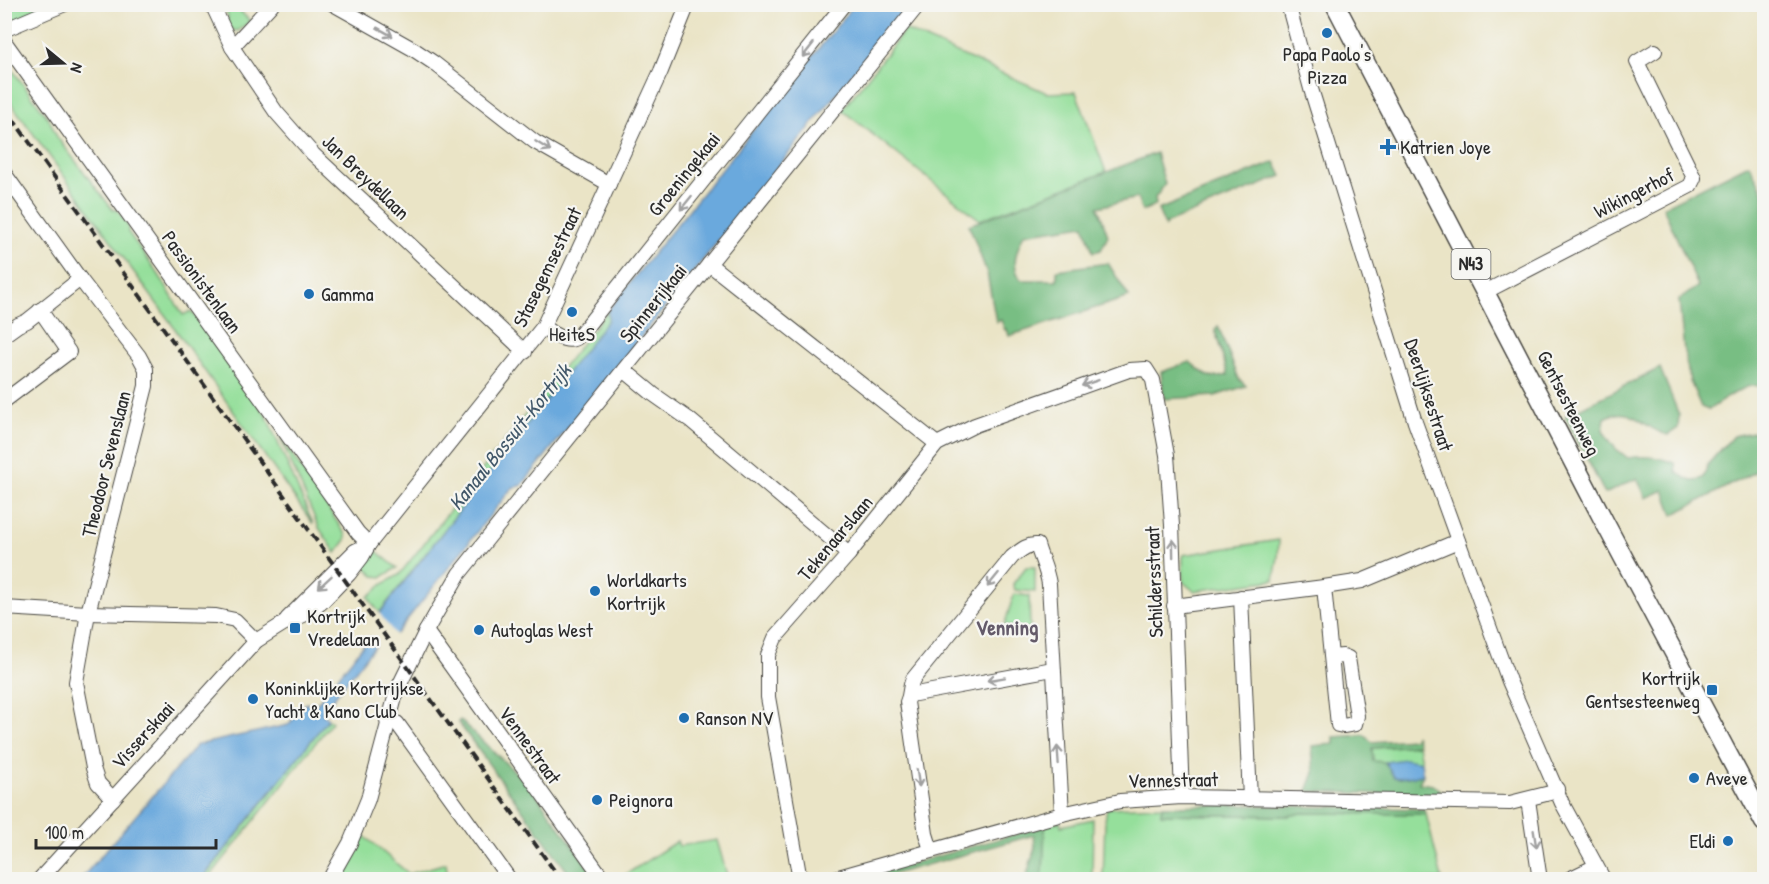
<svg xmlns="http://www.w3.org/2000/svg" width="1769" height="884" font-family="'Patrick Hand',sans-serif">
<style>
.green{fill:#95df9b;stroke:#608563;stroke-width:1.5}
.forest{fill:#78be83;stroke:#527457;stroke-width:1.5}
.water{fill:#6aa9dd;stroke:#4a6a84;stroke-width:1.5}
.pier{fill:#eae4c6}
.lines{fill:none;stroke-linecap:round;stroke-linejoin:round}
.minor-casing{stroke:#484742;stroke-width:16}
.major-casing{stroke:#484742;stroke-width:21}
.minor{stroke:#fff;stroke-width:14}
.major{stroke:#fff;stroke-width:18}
.rail{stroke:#2b2b2b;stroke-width:4;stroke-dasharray:9 4.5;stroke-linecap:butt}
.oneway{stroke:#a0a0a0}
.poi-dot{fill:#1f6fb2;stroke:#f6f6f2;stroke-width:2}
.labels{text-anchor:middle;stroke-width:4.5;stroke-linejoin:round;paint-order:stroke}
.shield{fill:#f6f6f2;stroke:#686867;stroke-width:1.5}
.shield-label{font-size:18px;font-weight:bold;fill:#2b2b2b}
.poi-label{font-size:20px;fill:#2b2b2b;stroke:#f6f6f2;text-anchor:start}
.street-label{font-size:20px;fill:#2b2b2b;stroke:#f6f6f2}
.water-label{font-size:21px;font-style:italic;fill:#415769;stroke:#f6f6f2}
.neighbourhood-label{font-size:21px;font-weight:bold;fill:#645b6a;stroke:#f6f6f2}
</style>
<rect width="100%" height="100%" fill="#f6f6f2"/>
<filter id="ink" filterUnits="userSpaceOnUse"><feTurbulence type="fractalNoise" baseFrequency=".0167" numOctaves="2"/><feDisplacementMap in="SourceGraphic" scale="12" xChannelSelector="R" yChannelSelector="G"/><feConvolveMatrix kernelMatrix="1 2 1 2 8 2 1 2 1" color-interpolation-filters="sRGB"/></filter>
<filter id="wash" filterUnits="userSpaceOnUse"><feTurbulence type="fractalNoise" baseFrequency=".008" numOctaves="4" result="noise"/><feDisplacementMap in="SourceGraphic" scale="24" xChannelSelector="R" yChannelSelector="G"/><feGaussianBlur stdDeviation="1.35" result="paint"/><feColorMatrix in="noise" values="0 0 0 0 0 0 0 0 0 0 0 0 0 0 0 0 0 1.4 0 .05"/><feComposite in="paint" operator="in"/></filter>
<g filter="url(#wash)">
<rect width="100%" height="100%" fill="#eae4c6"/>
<g class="green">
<polygon points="5,5 54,5 8,24 5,18"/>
<polygon points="224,5 247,5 241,12 250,21 238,31 233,30 227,25 228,17"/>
<polygon points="905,30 1047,93 1076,92 1106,172 980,220 842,110"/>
<polygon points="4,70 14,72 49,119 57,137 113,210 118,210 128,226 128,232 159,275 183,315 191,311 266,415 313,524 168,319 5,95"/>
<polygon points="608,310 609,320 379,613 368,597 383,584 399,575"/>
<polygon points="280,437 346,535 346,540 336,553 319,528"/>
<polygon points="1279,540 1278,557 1274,580 1194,591 1183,582 1183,555"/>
<polygon points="375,550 397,568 382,577 374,576 364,565"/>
<polygon points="1026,567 1035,567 1035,592 1015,590 1013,584"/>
<polygon points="1014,594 1029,596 1030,629 1004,626"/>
<polygon points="328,719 332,722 208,879 202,880"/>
<path d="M1418 745 1421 762C1403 759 1390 763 1373 762L1372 748Z"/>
<polygon points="1162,806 1161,814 1289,816 1301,813 1426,814 1442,879 1103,880 1105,821 1107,808"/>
<polygon points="1093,819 1092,879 1041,880 1043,871 1045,826 1060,821 1061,826"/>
<polygon points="364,836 409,874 446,863 448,879 343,879"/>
<polygon points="717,840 728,879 619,879 677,841 679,846"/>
</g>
<g class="forest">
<path d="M1156 153 1165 184 1155 198 1156 205 1142 211 1137 198 1098 207 1108 236 1101 250 1093 252 1084 225 1024 234C1017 249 1010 265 1021 280H1057V270L1108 263 1129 297 1009 336 1007 329 1005 330 1001 320 996 322 987 273 969 225Z"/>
<polygon points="1275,162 1282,176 1167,223 1165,226 1158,210"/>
<path d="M1749 164 1764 193V388C1750 378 1722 402 1708 410L1701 407 1690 381 1684 351 1679 300 1698 286 1663 207Z"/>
<path d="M1218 326 1239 379 1246 386 1215 396 1164 399 1161 372 1190 362C1205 374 1208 381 1228 375L1215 330Z"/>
<path d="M1660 368 1679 415 1678 428 1668 435C1642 429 1633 403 1605 418L1603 431 1615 448 1628 458C1646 455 1658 457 1675 463L1676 472C1687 480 1691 482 1703 478L1708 464 1733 436 1764 430V467L1673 515 1664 490 1646 498 1637 478 1605 494 1565 416Z"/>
<polygon points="460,720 531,787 597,879 573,879 458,722"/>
<polygon points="1364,735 1372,742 1413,739 1415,735 1418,745 1372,748 1373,761 1385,762 1394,777 1398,778 1423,775 1419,783 1433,785 1441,790 1438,796 1307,791 1314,773 1312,746 1334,744 1334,737"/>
<polygon points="1235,805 1425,809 1426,814 1302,813 1289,816 1161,814 1162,806"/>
<polygon points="1045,826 1043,871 1041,879 1026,879 1035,847 1034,835 876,879 854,880"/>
</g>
<g class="water">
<polygon points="854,5 908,5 522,485 512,488 387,645 382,637 377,643 322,713 328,719 202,879 80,880 197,745 288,725 306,703 314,707 376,629 372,623 608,320 608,310"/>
<polygon points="1405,759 1421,762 1423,775 1398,778 1394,777 1385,762"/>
</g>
<polygon class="pier" points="377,610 397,637 388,648 381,642 377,647 368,634 372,629 369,622"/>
</g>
<g filter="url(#ink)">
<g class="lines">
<defs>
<g id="minor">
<polyline points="212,4 232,47 276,112 313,154 525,352"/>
<polyline points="333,4 413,49 434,63 535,142 609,184"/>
<polyline points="1288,4 1311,89 1415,422 1509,681 1562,803 1604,880"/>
<polyline points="4,30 65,4"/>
<polyline points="4,41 358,533 369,544"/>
<polyline points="232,47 272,4"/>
<polyline points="4,173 80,279 139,356 146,369 146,386 88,613 76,682 93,768 98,783 113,799"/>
<polyline points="709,264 937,444"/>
<polyline points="1485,292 1690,186 1694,178 1637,62 1655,51"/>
<path d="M543 327C555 334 567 346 579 336L844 4"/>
<polyline points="4,335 18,325 27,321 80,279"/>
<polyline points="624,370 653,394 690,420 849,554"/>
<polyline points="4,401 69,352 40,310"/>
<polyline points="1324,587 1338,725 1343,726 1355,724 1357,716 1348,658 1343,656 1331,657"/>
<polyline points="1241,597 1250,799"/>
<polyline points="1174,606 1324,587 1362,581 1458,541"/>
<polyline points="4,608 88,613 216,616 235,620 256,641"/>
<polyline points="287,619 355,551 369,544"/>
<polyline points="426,631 604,880"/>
<polyline points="910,695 1053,669"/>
<polyline points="387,721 397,723 510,880"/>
<polyline points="1528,800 1540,880"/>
<path d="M931 850 926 834 907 702C911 694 909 687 913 679L1012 557C1020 551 1027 544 1037 545 1041 559 1047 570 1049 584L1062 814"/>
<polyline points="39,880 256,641 283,624 308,613 323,601 349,574 362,557 369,544 543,327 661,71 688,4"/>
<polyline points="329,880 350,843 368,799 397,690 426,631 459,574 919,4"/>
<polyline points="800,880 768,697 768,655 775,638 849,554 937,444 975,425 1129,370 1146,369 1153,380 1167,455 1172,525 1182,797"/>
<polyline points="828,880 1062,814 1120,801 1182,797 1510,803 1550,793 1557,789"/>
<polyline points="1567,880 1596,866"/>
</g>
<polyline id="major" points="1335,4 1605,523 1764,822"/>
</defs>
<use href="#minor" class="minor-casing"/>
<use href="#major" class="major-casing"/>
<use href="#minor" class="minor"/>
<use href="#major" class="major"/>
<polyline class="rail" points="4,107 561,880"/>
</g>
<defs><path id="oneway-shaft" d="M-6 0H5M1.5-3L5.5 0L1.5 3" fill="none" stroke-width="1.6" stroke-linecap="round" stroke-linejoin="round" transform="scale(1.5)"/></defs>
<g class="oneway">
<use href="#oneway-shaft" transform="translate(385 32) rotate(29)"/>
<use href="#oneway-shaft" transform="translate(808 50) rotate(128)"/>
<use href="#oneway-shaft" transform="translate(543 146) rotate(32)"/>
<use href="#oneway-shaft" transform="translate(686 203) rotate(129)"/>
<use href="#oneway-shaft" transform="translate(1090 383) rotate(161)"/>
<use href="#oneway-shaft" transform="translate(1173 548) rotate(-91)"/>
<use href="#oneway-shaft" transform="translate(993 580) rotate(129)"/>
<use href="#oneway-shaft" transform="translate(325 582) rotate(137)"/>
<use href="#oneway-shaft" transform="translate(996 679) rotate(170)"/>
<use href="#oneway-shaft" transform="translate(1058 755) rotate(-94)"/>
<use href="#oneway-shaft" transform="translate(918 778) rotate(82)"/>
<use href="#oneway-shaft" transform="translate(1535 839) rotate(81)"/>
</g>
</g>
<g class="poi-dot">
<circle cx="1327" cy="33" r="6"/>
<path d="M1385 138h6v6h6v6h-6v6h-6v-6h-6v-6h6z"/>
<circle cx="309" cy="294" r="6"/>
<circle cx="572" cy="312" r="6"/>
<circle cx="595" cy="591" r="6"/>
<rect x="289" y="622" width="12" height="12" rx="3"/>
<circle cx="479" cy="630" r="6"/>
<rect x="1706" y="684" width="12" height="12" rx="3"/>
<circle cx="253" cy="699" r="6"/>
<circle cx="684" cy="718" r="6"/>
<circle cx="1694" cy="778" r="6"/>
<circle cx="597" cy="800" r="6"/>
<circle cx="1728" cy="841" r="6"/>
</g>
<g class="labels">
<rect class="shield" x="1451.5" y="249" width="39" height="30" rx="4.5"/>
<g class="shield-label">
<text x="1471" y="270">N43</text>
</g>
<g class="poi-label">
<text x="1327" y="61" text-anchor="middle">Papa Paolo's<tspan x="1327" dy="23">Pizza</tspan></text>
<text x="1400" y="154">Katrien Joye</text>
<text x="321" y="301">Gamma</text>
<text x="572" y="341" text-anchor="middle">HeiteS</text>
<text x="607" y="587">Worldkarts<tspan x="607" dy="23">Kortrijk</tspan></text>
<text x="307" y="623">Kortrijk<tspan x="307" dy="23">Vredelaan</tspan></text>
<text x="491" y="637">Autoglas West</text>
<text x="1700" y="685" text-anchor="end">Kortrijk<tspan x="1700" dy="23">Gentsesteenweg</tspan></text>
<text x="265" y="695">Koninklijke Kortrijkse<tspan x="265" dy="23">Yacht &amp; Kano Club</tspan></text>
<text x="696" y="725">Ranson NV</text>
<text x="1706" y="785">Aveve</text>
<text x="609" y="807">Peignora</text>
<text x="1716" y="848" text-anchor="end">Eldi</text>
</g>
<g class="street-label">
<text transform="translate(684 174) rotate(-51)" y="7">Groeningekaai</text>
<text transform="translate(366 177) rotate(44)" y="7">Jan Breydellaan</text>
<text transform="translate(1634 193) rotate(-27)" y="7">Wikingerhof</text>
<text transform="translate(547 267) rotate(-64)" y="7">Stasegemsestraat</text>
<text transform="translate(202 282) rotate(54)" y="7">Passionistenlaan</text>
<text transform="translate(653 303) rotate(-51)" y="7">Spinnerijkaai</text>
<text transform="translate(1429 395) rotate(72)" y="7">Deerlijksestraat</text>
<text transform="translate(1569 403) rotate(63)" y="7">Gentsesteenweg</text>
<text transform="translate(106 464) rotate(-76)" y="7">Theodoor Sevenslaan</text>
<text transform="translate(835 538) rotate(-50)" y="7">Tekenaarslaan</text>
<text transform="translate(1154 582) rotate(-92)" y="7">Schildersstraat</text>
<text transform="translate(143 735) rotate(-48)" y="7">Visserskaai</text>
<text transform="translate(530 745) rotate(54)" y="7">Vennestraat</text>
<text transform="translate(1173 780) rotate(-1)" y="7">Vennestraat</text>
</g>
<g class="water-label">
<text transform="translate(510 437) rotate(-51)" y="7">Kanaal Bossuit-Kortrijk</text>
</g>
<g class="neighbourhood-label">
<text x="1007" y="635">Venning</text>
</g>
</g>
<rect width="1769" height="884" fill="none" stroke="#f6f6f2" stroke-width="24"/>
<g transform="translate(63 63) rotate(109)" stroke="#f6f6f2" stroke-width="4.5" paint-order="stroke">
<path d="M0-4.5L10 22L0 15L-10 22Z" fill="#2b2b2b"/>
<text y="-9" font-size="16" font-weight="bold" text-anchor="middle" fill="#2b2b2b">N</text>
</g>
<path d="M36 839v9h180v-9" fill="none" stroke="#2b2b2b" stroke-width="3"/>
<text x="45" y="839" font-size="18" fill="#2b2b2b" stroke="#f6f6f2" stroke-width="4.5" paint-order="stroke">100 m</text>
</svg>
